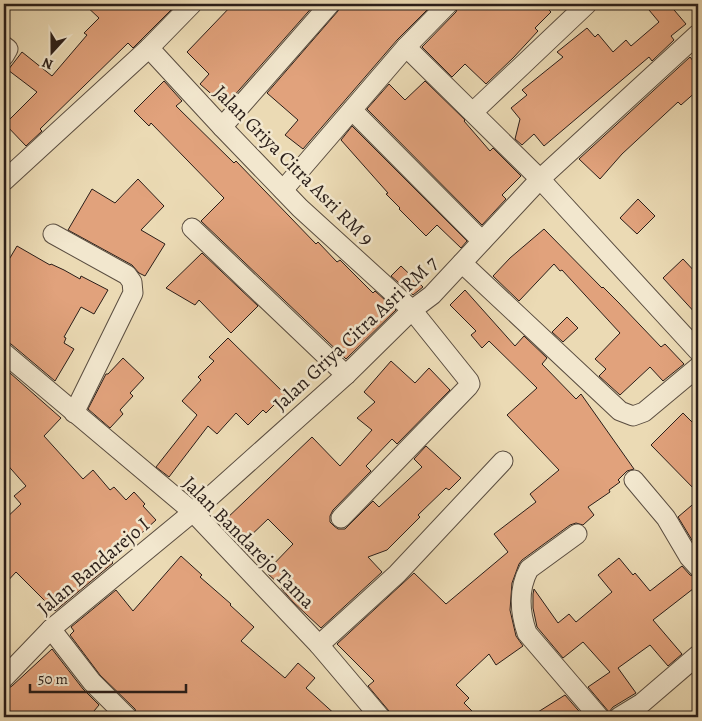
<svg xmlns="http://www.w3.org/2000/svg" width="702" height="721" font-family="Alegreya,serif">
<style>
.building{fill:#e1a27c;stroke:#2a1e19}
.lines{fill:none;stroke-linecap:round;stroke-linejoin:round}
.street-casing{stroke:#5a4d40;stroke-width:21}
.street{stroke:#f2e7ce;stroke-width:19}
.labels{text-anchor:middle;stroke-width:5;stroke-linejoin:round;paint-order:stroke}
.street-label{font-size:20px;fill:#2a1e19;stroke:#f2e7ce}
</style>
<rect width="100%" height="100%" fill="#ebdab4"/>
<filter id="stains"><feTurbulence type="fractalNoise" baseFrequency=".004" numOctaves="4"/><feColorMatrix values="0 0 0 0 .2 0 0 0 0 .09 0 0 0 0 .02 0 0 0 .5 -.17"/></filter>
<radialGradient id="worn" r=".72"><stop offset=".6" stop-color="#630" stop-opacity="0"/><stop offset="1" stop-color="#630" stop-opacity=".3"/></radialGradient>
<g class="building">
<polygon points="84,4 177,4 133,48 128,43 40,129 42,131 26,146 5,124 37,92 8,70 22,52 52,76 87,35 84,33 99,18"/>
<polygon points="233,4 315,4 225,106 200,84 209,74 187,52"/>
<polygon points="341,4 433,4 397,40 303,149 285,135 298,120 267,93 338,11"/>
<polygon points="459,4 543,4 551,12 535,28 538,31 514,57 486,84 465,64 452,77 422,47 456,12"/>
<polygon points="644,4 669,4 686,24 671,36 674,40 652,61 649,57 544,146 534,134 522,145 515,139 520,119 511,108 527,95 522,90 563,57 557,52 587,28 595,37 598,34 613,52 626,40 631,46 659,22"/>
<polygon points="690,57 698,67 698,90 681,105 678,102 622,154 600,179 579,159"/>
<polygon points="164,81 182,101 176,106 234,163 236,161 316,244 318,242 337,262 340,260 373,293 375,291 396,310 346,359 201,221 224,198 151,123 149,126 134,111"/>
<polygon points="425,81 465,120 464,121 490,151 493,148 521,176 502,195 506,199 482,225 367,109 389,84 405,100"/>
<polygon points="352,126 467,241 461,248 437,225 426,236 399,209 400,208 386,194 388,193 341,140"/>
<polygon points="138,179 164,206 141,230 165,244 145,276 139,273 132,265 68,230 92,189 115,203"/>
<polygon points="638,199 655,216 637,234 620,218"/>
<polygon points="544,229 602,288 603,287 619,303 661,347 665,344 684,364 663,381 650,367 620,395 599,376 606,369 595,359 620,333 562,270 560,271 554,264 519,301 493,276 510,258"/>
<polygon points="17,246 50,265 51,264 64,270 80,279 81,276 108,290 94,314 81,307 64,337 66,338 64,343 74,349 55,381 11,344 4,342 4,268"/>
<polygon points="202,253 258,306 231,333 199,300 195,305 166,288"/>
<polygon points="683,259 698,275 698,316 663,278"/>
<polygon points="401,266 423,287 413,295 391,276"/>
<polygon points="465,290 515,346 524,336 547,358 542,364 576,399 581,394 634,469 627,471 618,480 620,482 609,490 610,492 588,507 594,515 583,525 576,523 570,525 522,560 519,564 512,583 510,610 516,636 523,646 496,665 489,654 456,685 469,698 464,703 478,717 394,717 368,686 374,681 337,644 414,573 446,604 508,552 494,534 536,502 530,494 559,470 507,415 537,388 489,341 482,348 471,335 476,331 450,305"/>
<polygon points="567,317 578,328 563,342 552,332"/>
<polygon points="228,338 285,394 266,413 263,410 248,425 236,413 217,434 208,426 169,477 156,467 197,415 182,401 201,380 198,377 214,361 209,357"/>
<polygon points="123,358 144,378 130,393 133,396 120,410 123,414 110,428 88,409 106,374 108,374"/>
<polygon points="391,361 415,383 429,368 450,390 397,444 392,439 366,466 371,471 333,510 330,516 330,522 334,526 338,529 345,529 373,501 379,507 422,467 414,459 426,446 461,478 449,490 446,488 418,515 420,517 387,550 368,557 382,572 321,628 293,602 281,588 282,587 266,572 293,544 268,519 244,542 224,521 312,437 340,466 372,430 357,418 375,402 364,392"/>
<polygon points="10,373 61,418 44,436 83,479 93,470 110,490 114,487 126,500 134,492 145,504 143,506 156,520 123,550 112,562 113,563 55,611 16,572 4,585 4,520 21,504 14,496 26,486 4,461 4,381"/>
<polygon points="683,413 698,428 698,493 651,445"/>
<polygon points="698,500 698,550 678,517"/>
<polygon points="181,556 202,575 200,577 231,604 230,605 254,627 241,641 285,678 298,663 315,678 306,688 338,717 138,717 135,709 100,675 70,635 74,631 71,627 116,590 133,611"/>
<polygon points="619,558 633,575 635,573 650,591 682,566 690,575 698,578 698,585 653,620 682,654 668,666 650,645 618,668 636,693 613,707 609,712 588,687 610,672 583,642 563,658 537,627 533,608 533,594 534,589 558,623 569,614 576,622 612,592 598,575"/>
<polygon points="52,649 83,689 99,705 89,717 4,717 4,691 12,686"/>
<polygon points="565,695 584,717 530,717"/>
</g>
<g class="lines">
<defs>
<g id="street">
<polyline points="4,46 8,49 4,56"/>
<polyline points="406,47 540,179 698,351"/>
<polyline points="149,48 222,127 300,208 412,310 469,381 470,384 468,387 341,518"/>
<polyline points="352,110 482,241"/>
<polyline points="473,112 587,4"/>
<polyline points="222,127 330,4"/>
<polyline points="4,181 149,48 192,4"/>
<polyline points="283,190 406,47 448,4"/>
<polyline points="192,228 346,375"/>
<polyline points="53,234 127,275 132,282 133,293 74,413"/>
<polyline points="462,263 620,411 633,416 644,412 698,367"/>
<polyline points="4,353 193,512 319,645 380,717"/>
<polyline points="634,480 666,518 689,557 698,567"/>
<path d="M577 534 529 569C518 589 520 613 527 633L599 717"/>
<polyline points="51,629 92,682 127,717"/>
<polyline points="319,645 397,574 503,461"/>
<polyline points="4,678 51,629 193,512 346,375 412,310 432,295 540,179 698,34"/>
<polyline points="619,717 642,703 698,655"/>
</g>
</defs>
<use href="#street" class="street-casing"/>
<use href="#street" class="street"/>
</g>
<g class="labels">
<g class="street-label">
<text transform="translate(294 165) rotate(45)" y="7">Jalan Griya Citra Asri RM 9</text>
<text transform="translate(355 333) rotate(-43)" y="7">Jalan Griya Citra Asri RM 7</text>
<text transform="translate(249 542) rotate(45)" y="7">Jalan Bandarejo Tama</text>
<text transform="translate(93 566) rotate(-40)" y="7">Jalan Bandarejo I</text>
</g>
</g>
<rect width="702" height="721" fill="none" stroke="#ebdab4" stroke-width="20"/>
<rect x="5" y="5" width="692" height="711" fill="none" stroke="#2a1e19" stroke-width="2.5"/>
<rect x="10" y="10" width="682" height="701" fill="none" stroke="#2a1e19"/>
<g transform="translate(52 52) rotate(201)" stroke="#f2e7ce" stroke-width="4" paint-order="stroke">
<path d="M0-4L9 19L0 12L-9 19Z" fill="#2a1e19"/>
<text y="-8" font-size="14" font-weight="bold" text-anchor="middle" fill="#2a1e19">N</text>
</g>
<path d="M30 684v8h156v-8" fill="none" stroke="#2a1e19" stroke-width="2.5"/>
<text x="38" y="684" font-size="15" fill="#2a1e19" stroke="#f2e7ce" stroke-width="4" paint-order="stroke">50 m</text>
<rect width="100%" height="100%" filter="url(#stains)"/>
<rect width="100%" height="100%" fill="url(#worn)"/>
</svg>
